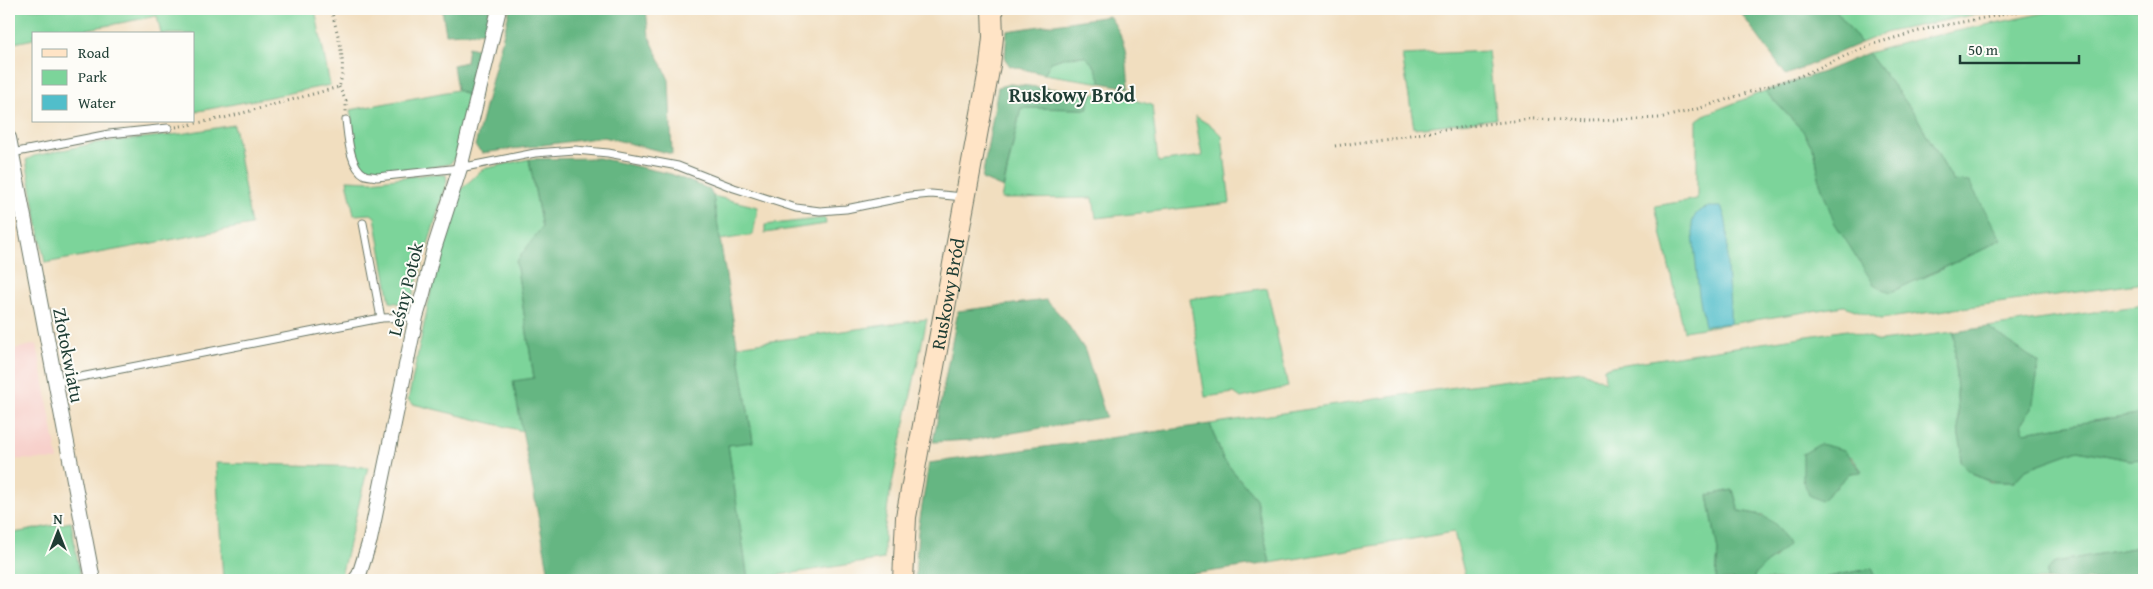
<svg xmlns="http://www.w3.org/2000/svg" width="2153" height="589" font-family="'Gentium Book Plus',serif">
<style>
.built{fill:#f7d0cb}
.green{fill:#7cd49a;stroke:#4e8867;fill-rule:evenodd}
.forest{fill:#65b682;stroke:#427a5b}
.water{fill:#51beca;stroke:#387e7f}
.lines{fill:none;stroke-linecap:round;stroke-linejoin:round}
.lane-casing{stroke:#687565;stroke-width:9}
.street-casing{stroke:#687565;stroke-width:16}
.secondary-casing{stroke:#687565;stroke-width:22}
.path{stroke:#687565;stroke-width:3;stroke-dasharray:1 4;stroke-linecap:butt}
.lane{stroke:#fff;stroke-width:7}
.street{stroke:#fff;stroke-width:14}
.secondary{stroke:#ffe4c6;stroke-width:20}
.labels{text-anchor:middle;stroke-width:4;stroke-linejoin:round;paint-order:stroke}
.street-label{font-size:19px;fill:#1f3d34;stroke:#fdfcf7}
.neighbourhood-label{font-size:20px;font-weight:bold;fill:#1f3d34;stroke:#fdfcf7}
</style>
<rect width="100%" height="100%" fill="#fdfcf7"/>
<filter id="ink" filterUnits="userSpaceOnUse"><feTurbulence type="fractalNoise" baseFrequency=".02" numOctaves="2"/><feDisplacementMap in="SourceGraphic" scale="10" xChannelSelector="R" yChannelSelector="G"/><feConvolveMatrix kernelMatrix="1 2 1 2 8 2 1 2 1" color-interpolation-filters="sRGB"/></filter>
<filter id="wash" filterUnits="userSpaceOnUse"><feTurbulence type="fractalNoise" baseFrequency=".0096" numOctaves="4" result="noise"/><feDisplacementMap in="SourceGraphic" scale="20" xChannelSelector="R" yChannelSelector="G"/><feGaussianBlur stdDeviation="1.12" result="paint"/><feColorMatrix in="noise" values="0 0 0 0 0 0 0 0 0 0 0 0 0 0 0 0 0 1.4 0 .05"/><feComposite in="paint" operator="in"/></filter>
<g filter="url(#wash)">
<rect width="100%" height="100%" fill="#f1debf"/>
<polygon class="built" points="37,344 58,460 9,459 9,350"/>
<g class="green">
<polygon points="9,9 315,9 330,85 194,112 194,34 161,34 157,16 62,34 34,34 34,39 9,44"/>
<polygon points="1835,9 2002,9 1888,32 1861,43"/>
<polygon points="2063,9 2144,9 2144,283 1881,319 1844,306 1684,331 1655,206 1697,199 1697,120 1704,115 1765,91 1803,131 1815,152 1820,183 1923,278 1984,249 2001,239 1953,181 1915,114 1868,53 1914,40"/>
<polygon points="1488,51 1496,119 1414,128 1402,55"/>
<polygon points="1084,55 1094,65 1102,83 1044,74 1051,62 1066,57"/>
<path d="M457 90 469 96 456 156 450 164C430 167 368 183 359 160 354 147 353 125 350 110Z"/>
<polygon points="1092,93 1130,99 1152,105 1158,162 1202,156 1195,116 1213,127 1222,136 1230,203 1096,218 1093,198 1001,199 1021,108 1087,109"/>
<polygon points="234,125 251,225 45,263 26,160 34,156 96,143 180,134"/>
<polygon points="529,159 542,228 516,262 534,378 513,382 523,431 413,404 408,400 434,277 457,193 483,169"/>
<polygon points="431,174 446,175 447,181 410,305 390,302 375,217 371,214 354,215 347,180 371,181"/>
<polygon points="713,196 758,207 753,235 720,240"/>
<polygon points="825,218 826,224 765,233 765,225"/>
<polygon points="1267,288 1288,387 1241,398 1234,393 1205,397 1190,299"/>
<polygon points="2144,305 2144,413 2024,432 2021,424 2026,419 1988,327"/>
<polygon points="927,319 889,498 884,532 884,559 748,580 728,445 753,441 737,346"/>
<path d="M1847 330 1880 341 1954 332 1959 437 1974 475 1990 482H2014L2026 469 2078 450 2130 460 2144 459V546L2055 562 2047 571V580H1875L1873 568 1813 580H1754V576L1762 566 1776 557 1763 515 1739 511 1733 490 1708 495 1718 551 1716 580H1466L1454 532 1270 563 1256 499 1223 459 1210 424 1462 386 1582 371 1605 382 1604 368 1618 365ZM1851 456 1862 471 1850 473 1821 501Z"/>
<polygon points="216,463 368,467 340,580 223,580"/>
<polygon points="71,522 81,580 9,580 9,534"/>
</g>
<g class="forest">
<polygon points="442,9 491,9 485,32 446,34"/>
<polygon points="510,9 646,9 649,36 669,80 672,154 604,137 482,153 475,146"/>
<polygon points="1738,9 1835,9 1861,43 1786,75"/>
<path d="M1109 16C1128 42 1126 58 1129 88L1102 83 1094 65 1084 56 1066 57 1051 62 1044 74 1010 66 1005 59 1007 31Z"/>
<polygon points="468,47 480,50 469,96 457,90 453,65 466,62"/>
<polygon points="1868,53 1915,114 1953,181 1969,182 2001,239 1984,249 1891,292 1875,286 1834,222 1820,183 1815,152 1803,131 1765,91 1823,72"/>
<polygon points="1010,84 1092,93 1087,109 1021,108 1003,188 982,179 998,87"/>
<polygon points="599,158 671,174 709,189 713,196 753,442 728,445 748,580 550,580 513,381 534,378 516,262 542,227 529,159"/>
<polygon points="1046,300 1064,319 1085,350 1106,417 971,440 933,442 958,311"/>
<path d="M1988 327 2039 363 2032 409 2021 424 2024 432 2144 413V459L2130 460 2078 450 2026 469 2014 482C1988 482 1979 481 1960 462L1962 449 1959 437 1954 332Z"/>
<polygon points="1210,424 1223,459 1256,499 1270,563 1179,576 1182,580 915,580 918,531 929,463"/>
<polygon points="1820,444 1844,450 1862,472 1850,473 1821,501 1809,495 1803,480 1803,454"/>
<path d="M1733 490 1739 511C1766 515 1777 519 1788 545 1777 556 1764 563 1754 576V580H1716L1718 551 1708 495Z"/>
<polygon points="2144,546 2144,580 2047,580 2047,571 2055,562"/>
<polygon points="1873,568 1875,580 1813,580"/>
</g>
<path class="water" d="M1710 207H1721C1731 225 1726 249 1727 269 1728 287 1731 305 1730 323L1705 326 1699 295 1692 224C1695 212 1699 210 1710 207Z"/>
</g>
<g filter="url(#ink)">
<g class="lines">
<defs>
<g id="lane">
<path d="M346 120C348 135 349 167 365 175 368 176 373 176 377 177L460 168 535 153 575 150 608 153 678 166 734 188 796 208 820 211 846 209 910 196 931 194 964 197"/>
<polyline points="12,153 109,134 168,128"/>
<polyline points="363,223 381,318"/>
<polyline points="55,382 381,318 416,317"/>
</g>
<g id="street">
<polyline points="9,138 93,580"/>
<polyline points="355,580 359,575 370,540 416,317 423,294 433,252 460,168 499,9"/>
</g>
<g id="secondary">
<path id="s1" d="M903 580 906 517 990 65 993 37 992 9"/>
</g>
</defs>
<use href="#lane" class="lane-casing"/>
<use href="#street" class="street-casing"/>
<use href="#secondary" class="secondary-casing"/>
<g class="path">
<polyline points="339,87 346,101 346,112"/>
<path d="M176 127 224 118 339 87C348 63 337 33 331 9"/>
<polyline points="1335,146 1485,124 1534,119 1591,121 1660,118 1694,110 1800,76 1873,44 1930,28 2032,9"/>
</g>
<use href="#lane" class="lane"/>
<use href="#street" class="street"/>
<use href="#secondary" class="secondary"/>
</g>
</g>
<g class="labels">
<g class="street-label">
<text transform="translate(405 289) rotate(-76)" y="7">Leśny Potok</text>
<text dy="7" stroke="none"><textPath href="#s1" startOffset="290">Ruskowy Bród</textPath></text>
<text transform="translate(69 355) rotate(79)" y="7">Złotokwiatu</text>
</g>
<g class="neighbourhood-label">
<text x="1072" y="102">Ruskowy Bród</text>
</g>
</g>
<rect width="2153" height="589" fill="none" stroke="#fdfcf7" stroke-width="30"/>
<rect x="32" y="32" width="162" height="90" fill="#fdfcf7" stroke="#a4b0a9"/>
<rect x="42" y="49" width="25" height="8" fill="#ffe4c6" stroke="#a4b0a9"/>
<text x="78" y="58" font-size="15" fill="#1f3d34">Road</text>
<rect x="42" y="70" width="25" height="15" fill="#7cd49a" stroke="#a4b0a9"/>
<text x="78" y="82" font-size="15" fill="#1f3d34">Park</text>
<rect x="42" y="95" width="25" height="15" fill="#51beca" stroke="#a4b0a9"/>
<text x="78" y="108" font-size="15" fill="#1f3d34">Water</text>
<g transform="translate(58 532)" stroke="#fdfcf7" stroke-width="4" paint-order="stroke">
<path d="M0-4L9 19L0 12L-9 19Z" fill="#1f3d34"/>
<text y="-8" font-size="14" font-weight="bold" text-anchor="middle" fill="#1f3d34">N</text>
</g>
<path d="M1960 55v8h119v-8" fill="none" stroke="#1f3d34" stroke-width="2.5"/>
<text x="1968" y="55" font-size="15" fill="#1f3d34" stroke="#fdfcf7" stroke-width="4" paint-order="stroke">50 m</text>
</svg>
